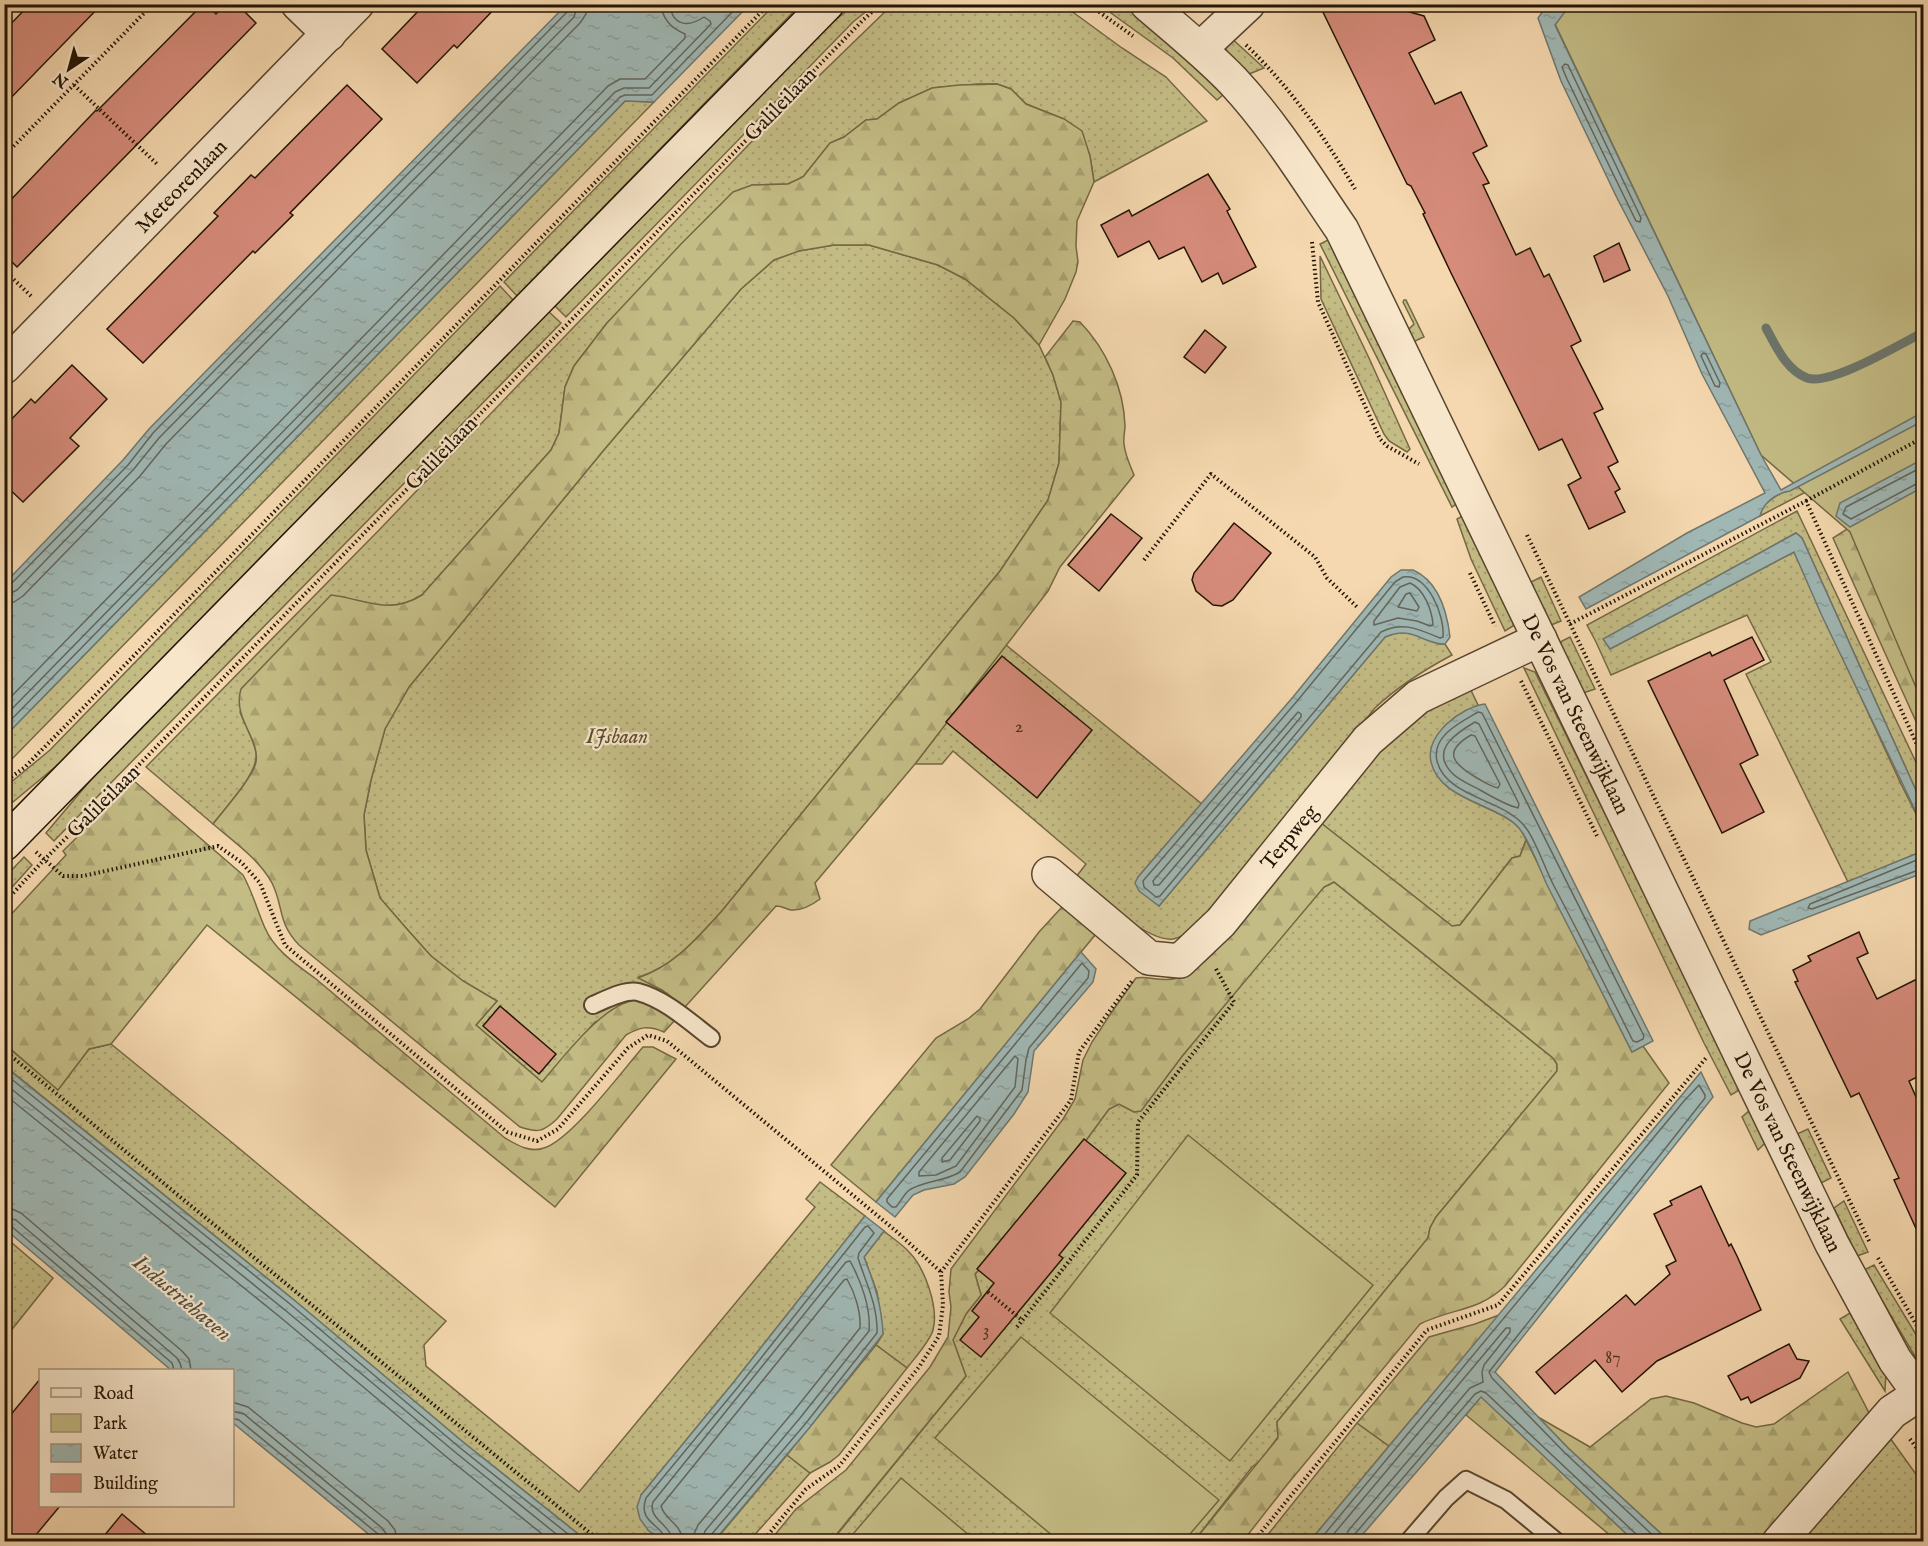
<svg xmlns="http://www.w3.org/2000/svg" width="1928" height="1546" font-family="'IM FELL English',serif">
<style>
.green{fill:url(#green-dots);stroke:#746844;stroke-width:1.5}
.forest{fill:url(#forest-firs);stroke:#746844;stroke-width:1.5}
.pitch{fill:#c4bc85;stroke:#746844;stroke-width:1.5}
.water{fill:url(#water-ripples);stroke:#6e776e;stroke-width:1.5}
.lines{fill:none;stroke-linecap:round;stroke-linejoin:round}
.shore{stroke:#62665c;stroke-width:1.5}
.stream{stroke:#6e776e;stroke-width:9}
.building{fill:#d78c7c;stroke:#231503;stroke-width:1.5}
.service-casing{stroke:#58462e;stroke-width:20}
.minor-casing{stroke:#58462e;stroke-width:36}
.secondary-casing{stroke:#231503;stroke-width:36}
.path{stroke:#231503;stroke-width:4;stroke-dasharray:1.5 3;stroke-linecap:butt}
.service{stroke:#f8e6cb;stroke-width:16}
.minor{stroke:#f8e6cb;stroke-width:33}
.secondary{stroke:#f8e6cb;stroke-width:33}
.labels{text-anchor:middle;stroke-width:4.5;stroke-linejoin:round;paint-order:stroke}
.number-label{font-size:18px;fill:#503321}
.street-label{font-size:21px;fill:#231503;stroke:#f8e6cb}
.park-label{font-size:21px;font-style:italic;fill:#5b4f30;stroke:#f8e6cb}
.water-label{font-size:22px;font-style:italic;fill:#4f4e41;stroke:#f8e6cb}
</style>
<defs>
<pattern id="green-dots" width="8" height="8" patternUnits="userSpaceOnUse" patternTransform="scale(1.5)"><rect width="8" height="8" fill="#c4bc85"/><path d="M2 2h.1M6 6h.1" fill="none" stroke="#a8a171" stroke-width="1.8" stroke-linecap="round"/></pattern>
<pattern id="forest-firs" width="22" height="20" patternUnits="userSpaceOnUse" patternTransform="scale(1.5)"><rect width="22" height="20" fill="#c4bc85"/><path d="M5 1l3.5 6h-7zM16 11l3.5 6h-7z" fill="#a8a171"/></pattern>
<pattern id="water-ripples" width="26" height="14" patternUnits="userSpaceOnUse" patternTransform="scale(1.5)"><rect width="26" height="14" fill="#a0b8b5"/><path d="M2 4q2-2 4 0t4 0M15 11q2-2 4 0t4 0" fill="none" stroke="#8a9d9a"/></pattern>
</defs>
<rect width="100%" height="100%" fill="#f5d8af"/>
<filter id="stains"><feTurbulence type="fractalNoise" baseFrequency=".00333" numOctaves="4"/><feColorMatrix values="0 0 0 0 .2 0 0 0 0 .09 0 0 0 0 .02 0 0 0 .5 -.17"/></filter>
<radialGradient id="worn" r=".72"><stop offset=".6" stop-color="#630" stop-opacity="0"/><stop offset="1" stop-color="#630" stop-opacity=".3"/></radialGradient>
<g class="green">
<polygon points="775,4 800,5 517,296 504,282"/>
<polygon points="854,5 874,5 853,22 566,317 555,306 808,42"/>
<path d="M892 5H1063L1122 48 1166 77 1207 121 1094 182 1090 156 1064 119 1026 104 1011 89 997 84H978L933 88 899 103 877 119 866 120 844 137 830 143 803 177 788 184 752 185 607 323 574 366 565 387 559 433 551 450 422 595C394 613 372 605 342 597L240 712C244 723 254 741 256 752 260 772 225 808 213 824L146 767 381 528 757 136Z"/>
<polygon points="1100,5 1122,5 1156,30 1224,94 1217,100 1173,58"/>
<polygon points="1229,36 1264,68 1249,74 1227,52 1225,46"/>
<polygon points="625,101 654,102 13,758 5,764 5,735 11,730"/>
<polygon points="1328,240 1456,504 1452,507 1320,244"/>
<path d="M834 245H869L938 265 965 279 1014 318 1039 345 1053 375 1061 402 1059 463 1048 500 1000 571 721 912C697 938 674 966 639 977L662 990 685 1007 674 1021 648 1001 595 1022 542 1082 476 1025 497 1001 463 981 431 956 406 928 380 898 366 850 364 815 371 780 385 729 409 687 603 451 741 289 774 260 798 251Z"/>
<polygon points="1320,256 1369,358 1410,449 1407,452 1389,441 1384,434 1321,299"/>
<polygon points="500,286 513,300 66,758 13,802 5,793 4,788 50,750"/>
<polygon points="1404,300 1406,300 1424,337 1413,342 1407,331 1414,324 1403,302"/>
<polygon points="548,311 561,323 54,841 46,833 116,750"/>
<polygon points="1873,448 1857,465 1760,516 1762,506 1782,492 1788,491"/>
<polygon points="1797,511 1923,777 1923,806 1802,538 1796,533 1604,639 1610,649 1794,552 1901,784 1917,816 1923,812 1923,851 1848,882 1746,674 1771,662 1747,615 1611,675 1596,642 1587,625"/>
<polygon points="1464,515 1516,613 1513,626 1505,631 1471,559 1457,519"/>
<polygon points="1541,577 1561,621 1551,625 1529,583"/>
<path d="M1398 632 1414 634 1439 644H1445L1452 655C1424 670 1398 686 1375 708L1201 922C1192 928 1185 937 1173 939 1146 942 1098 895 1076 877L1086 864 953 751 942 764H915L1006 645 1202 804 1138 877 1159 906 1385 637Z"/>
<polygon points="1570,637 1595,689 1583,693 1560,645 1562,641"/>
<polygon points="1524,668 1535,672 1741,1089 1731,1095 1704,1043"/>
<path d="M1468 684 1478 705C1454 719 1437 723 1433 754 1428 794 1487 803 1513 822 1519 826 1523 833 1526 840L1520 856 1512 858 1460 925 1452 926 1321 823 1394 733 1412 717Z"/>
<polygon points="24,857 32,865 5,895 5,877"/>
<polygon points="1334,882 1553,1058 1557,1064 1557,1071 1436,1217 1430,1228 1428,1238 1277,1422 1278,1437 1261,1460 1252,1467 1194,1541 831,1542 966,1376 953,1340 966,1314 981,1295 975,1274 1031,1215 1109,1109 1119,1104 1134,1112 1141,1110 1183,1055 1307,906 1324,887"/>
<polygon points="4,1044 58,1090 89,1049 111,1044 229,1140 446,1321 424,1345 426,1366 579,1492 815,1207 806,1199 820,1182 865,1216 733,1383 641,1495 648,1530 663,1541 587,1541 463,1442 294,1300 5,1066"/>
<polygon points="1750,1110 1767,1141 1758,1150 1742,1117"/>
<polygon points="1808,1129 1831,1178 1821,1183 1797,1134"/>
<polygon points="1844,1201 1868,1252 1857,1256 1834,1208"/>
<path d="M884 1231C892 1238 902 1244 909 1252 925 1268 939 1308 933 1330 930 1341 914 1359 907 1368L876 1345 883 1334 877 1292 864 1257Z"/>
<polygon points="5,1237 53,1278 5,1338"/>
<polygon points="1874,1265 1923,1346 1923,1370 1864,1270"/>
<polygon points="1850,1313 1886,1371 1885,1391 1840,1319"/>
<polygon points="1357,1423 1389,1446 1310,1541 1262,1542"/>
<polygon points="1890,1438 1923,1484 1923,1541 1797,1542"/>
<polygon points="787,1455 810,1473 749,1541 714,1542"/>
</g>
<g class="forest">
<path d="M997 84 1011 89 1026 104 1064 119 1082 131 1090 156 1094 182 1077 221 1076 246 1078 262 1076 272 1065 299 1039 345 1014 318 965 279 938 265 869 245H834L799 251 774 260 741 289 603 451 409 687 385 729 371 780 364 815 366 850 380 898 406 928 431 956 463 981 497 1001 476 1025 542 1082C563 1058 612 990 648 1001 656 1004 666 1015 674 1021L664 1032C648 1025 640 1027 626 1035L557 1119C543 1132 538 1133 520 1127L299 945C277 922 284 907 272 883 259 859 233 841 213 824 223 811 254 776 256 762 260 738 232 718 241 689L331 595C365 599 389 616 422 595L551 450 559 433 565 387 574 366 607 323 681 244 733 192 752 185 788 184 803 177 830 143 844 137 866 120 877 119 899 103 932 88 959 85Z"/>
<path d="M1073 321 1080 322C1106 349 1124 388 1125 426 1125 432 1123 438 1124 444 1125 455 1130 465 1134 475L1060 567 1048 591 915 764 815 883 820 899C812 905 802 911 791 910 785 909 783 906 776 906L685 1007 662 990 638 978C674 966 696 939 721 912L1000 571 1048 500 1059 463 1061 402 1053 375 1045 357Z"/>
<polygon points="1850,527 1923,670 1923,737 1833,538"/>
<path d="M134 781 243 875C253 893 257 910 265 928 275 951 297 965 316 979L505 1138C517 1145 530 1153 544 1148 571 1140 623 1070 643 1047H653L676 1059 555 1207 207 925 111 1044 89 1049 58 1090 5 1044V921L66 855 63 851Z"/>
<path d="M1321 823 1452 926 1460 925 1512 858 1520 856 1526 840 1632 1052 1643 1046 1669 1083 1505 1286C1478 1312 1452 1308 1420 1324L1286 1486 1243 1541H1194L1278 1438 1277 1422 1428 1238 1430 1228 1436 1217 1557 1071V1064L1553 1058 1334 882 1324 887 1183 1055 1141 1111 1134 1112 1119 1104 1109 1109 1031 1215 975 1274 981 1295 966 1314 953 1340 966 1376 831 1541 769 1542 796 1509 846 1470 930 1367 948 1337 951 1307 949 1292 951 1269 1063 1119 1075 1099 1083 1060 1092 1042 1111 1013 1136 978C1148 975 1161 983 1177 978 1209 968 1238 923 1259 898 1280 873 1300 848 1321 823Z"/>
<polygon points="1062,907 1095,935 876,1202 831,1165 936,1038 968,1019 980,1009 1039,932"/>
<polygon points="1499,1315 1389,1446 1357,1423 1429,1337 1475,1324"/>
<polygon points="876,1345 907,1368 839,1455 830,1462 810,1473 787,1455"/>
<polygon points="1848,1372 1870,1415 1760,1542 1669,1541 1568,1448 1538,1417 1590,1447 1651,1399 1666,1396 1694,1403 1742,1423 1756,1427 1774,1424"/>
<polygon points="1481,1396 1634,1541 1617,1541 1466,1415"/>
</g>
<g class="pitch">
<polygon points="1564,5 1923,5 1923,704 1850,532 1761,455 1555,24"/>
<polygon points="1188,1135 1373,1285 1230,1461 1050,1313"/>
<polygon points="1021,1337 1219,1500 1184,1541 1059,1541 935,1438"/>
<polygon points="901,1478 976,1541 847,1541"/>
</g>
<g class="water">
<polygon points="567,4 682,5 689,12 697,5 713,5 717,9 721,5 749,5 654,102 625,101 11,730 5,735 5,583 123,460 149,429"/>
<path d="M1548 4 1570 5 1555 25 1761 455 1781 490 1923 412V421L1790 491C1776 493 1763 503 1760 516L1586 609 1579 597 1687 533 1765 493 1702 374 1668 296 1617 198 1561 81 1538 18Z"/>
<polygon points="1923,459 1923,487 1850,527 1836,516 1840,503"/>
<polygon points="1796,533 1802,538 1923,806 1923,812 1918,816 1822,616 1794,552 1610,649 1603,639"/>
<path d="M1413 570C1438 581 1447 611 1450 637L1445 644C1421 644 1414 625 1385 637L1159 906 1139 891 1135 883 1138 877 1293 697 1391 577 1401 570Z"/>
<path d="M1485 704 1653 1041 1632 1052C1605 998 1577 943 1549 889 1540 871 1533 848 1522 832 1504 804 1440 802 1431 762 1425 735 1461 707 1485 704Z"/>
<polygon points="1923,851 1923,873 1761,935 1749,929 1750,921"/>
<polygon points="1081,952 1096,969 1093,982 1034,1051 1028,1092 1014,1114 965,1177 954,1184 924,1190 913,1195 895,1217 876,1202"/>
<polygon points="4,1066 294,1300 463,1442 587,1541 377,1541 233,1423 232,1370 171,1370 5,1229"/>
<polygon points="1701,1072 1713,1097 1495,1372 1568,1448 1669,1541 1634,1541 1481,1397 1357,1541 1310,1541"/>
<path d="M865 1216 884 1231 864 1257C874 1283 882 1306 883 1334L810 1427 714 1541H663L648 1530 640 1519 637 1507 641 1495 733 1383Z"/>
</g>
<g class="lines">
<g class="shore">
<polygon points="1565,64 1568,65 1641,218 1640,222 1636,221 1567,79 1562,67"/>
<polygon points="1703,353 1706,354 1720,383 1719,387 1715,386 1701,356"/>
<polyline points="1924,466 1846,507 1843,514 1851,519 1918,483 1924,482"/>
<path d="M1403 577C1428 573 1445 616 1443 637L1440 638C1418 629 1403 621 1381 632L1160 896 1156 897 1144 887 1143 881 1298 700 1395 582Z"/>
<path d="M1410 583C1424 589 1432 610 1433 625L1430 626 1417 621 1398 618 1374 625V621L1400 587Z"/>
<polyline points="4,587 11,584 128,465 153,433 568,11 570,4"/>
<polygon points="1410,593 1419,607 1417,611 1398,607 1406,594"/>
<polyline points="4,594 11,593 17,590 133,470 159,438 574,17 578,4"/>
<polyline points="4,603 14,602 23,596 140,476 166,444 580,23 586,14 587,4"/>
<path d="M4 704 608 86 620 79H645L685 38V34C671 28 662 19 661 4"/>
<polygon points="1298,712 1301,714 1301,717 1159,885 1154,885 1153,881"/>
<path d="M1478 712 1482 713 1644 1036 1643 1039 1637 1042 1633 1041C1607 989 1581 937 1554 886 1545 869 1536 841 1526 828 1506 799 1446 798 1437 761 1431 736 1461 722 1478 712Z"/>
<path d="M4 717 615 92 624 88H649L711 24 710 21 704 17C689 27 672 27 670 4"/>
<path d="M1475 722 1479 724 1519 804 1518 808C1505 805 1491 796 1480 790 1471 785 1458 780 1451 772 1430 749 1458 732 1475 722Z"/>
<polyline points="4,727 620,97 625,95 652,95 740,4"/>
<path d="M1471 735 1475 736 1500 784 1498 788C1491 787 1484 782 1477 778 1453 764 1442 752 1471 735Z"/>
<polyline points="1924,857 1810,904 1808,908 1812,909 1924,868"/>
<path d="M1082 963 1089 971 1088 978 1029 1048 1026 1060 1022 1090 960 1172C944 1182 921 1181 908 1191 904 1195 900 1202 896 1207H892L887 1202V1199Z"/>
<polygon points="1015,1056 1018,1059 1015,1087 956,1166 936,1175 919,1176 919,1172"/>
<polyline points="4,1073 290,1304 459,1447 578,1542"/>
<polyline points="4,1083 285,1310 455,1452 566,1542"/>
<polyline points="4,1094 280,1317 449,1459 552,1542"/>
<polygon points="977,1116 980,1118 980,1121 950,1160 942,1162 942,1158"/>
<polyline points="4,1208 12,1209 21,1213 182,1351 189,1359 191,1370"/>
<polyline points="4,1217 16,1220 177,1358 180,1363 182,1370"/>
<polyline points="4,1224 11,1226 172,1363 174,1370"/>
<polyline points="232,1402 248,1407 388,1521 395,1530 397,1542"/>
<polyline points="232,1411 244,1414 382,1528 387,1535 388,1542"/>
<polyline points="232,1418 239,1420 378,1534 380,1542"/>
<path d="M666 1542C663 1523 637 1524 646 1498L738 1387 865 1227 868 1226 874 1233 859 1253 858 1258C866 1283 878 1306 877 1333L806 1423 711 1535 709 1542"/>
<path d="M673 1542C672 1525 647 1519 653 1502L846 1262 850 1261C861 1281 871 1308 869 1331L800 1418 705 1531 702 1542"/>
<path d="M683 1542C681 1522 665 1521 661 1506L844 1280 847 1279C855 1293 861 1312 860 1328L793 1412 698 1525 694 1534 693 1542"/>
<polyline points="1318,1542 1684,1101 1699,1085 1705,1095 1705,1098 1489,1372 1492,1378 1564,1452 1660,1542"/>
<polyline points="1327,1542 1506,1328 1510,1328 1510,1332 1484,1365 1482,1372 1483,1382 1470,1388 1348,1531 1345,1542"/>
<polyline points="1352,1542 1354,1535 1475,1394 1481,1391 1486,1393 1636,1534 1638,1542"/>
</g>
<path class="stream" d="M1766 328C1776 346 1786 370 1807 378 1831 386 1900 344 1924 332"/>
</g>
<g class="building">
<polygon points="30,4 102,4 4,105 4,31"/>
<polygon points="203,4 207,4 216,14 225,4 237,4 256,23 17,267 4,254 4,207 96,110 97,111"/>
<polygon points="425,4 499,4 457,48 454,45 417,83 382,49"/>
<polygon points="1319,4 1381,4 1424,16 1435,40 1409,53 1435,104 1461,92 1487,146 1473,153 1489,183 1483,185 1516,255 1530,248 1544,277 1549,274 1581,341 1571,346 1603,409 1594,413 1618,462 1608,467 1620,489 1615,492 1625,512 1589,529 1568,485 1581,478 1562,439 1539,450 1452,275 1423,214 1425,213 1411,186 1407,184"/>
<polygon points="347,85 382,119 290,213 293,215 255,253 253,251 143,363 107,329 218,216 214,213 251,175 255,178"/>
<polygon points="1208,174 1230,209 1227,211 1256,267 1223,284 1218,273 1202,282 1184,247 1159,259 1149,241 1118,257 1101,225 1129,210 1132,216"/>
<polygon points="1619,243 1630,270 1604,282 1594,256"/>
<polygon points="1205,330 1226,347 1205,373 1184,357"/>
<polygon points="72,365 107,399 70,438 79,446 23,502 4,484 4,427 31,399 35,403"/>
<polygon points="1111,514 1142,538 1099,591 1068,565"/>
<polygon points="1234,523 1271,553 1233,600 1222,606 1213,605 1196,591 1192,580 1194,573"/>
<polygon points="1752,637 1764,660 1724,680 1758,755 1740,764 1764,812 1722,833 1648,681 1710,652 1712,656"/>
<polygon points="1002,656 1092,730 1037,798 946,722"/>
<polygon points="1859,932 1868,953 1857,958 1877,999 1923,976 1923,1074 1909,1081 1923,1113 1923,1244 1894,1180 1899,1178 1859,1093 1851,1097 1795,982 1798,981 1793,970 1811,961 1808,956"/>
<polygon points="500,1006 556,1054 539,1074 483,1026"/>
<polygon points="1084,1139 1126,1173 1059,1255 1063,1258 981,1357 960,1340 979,1317 972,1311 994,1283 977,1269"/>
<polygon points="1701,1186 1729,1246 1731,1244 1737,1256 1761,1310 1657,1361 1622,1392 1595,1360 1555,1394 1536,1372 1626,1295 1635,1305 1670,1274 1666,1266 1676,1261 1654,1214 1672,1205 1670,1201"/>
<polygon points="1789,1344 1797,1359 1809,1361 1800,1378 1751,1403 1748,1397 1741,1400 1728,1376"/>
<polygon points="40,1379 40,1506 60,1506 30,1542 4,1542 4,1423"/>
<polygon points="122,1514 155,1542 99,1542"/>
</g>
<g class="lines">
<defs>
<g id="service">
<path d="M593 1005C605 1000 625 989 638 992 665 999 690 1022 711 1038"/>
<polyline points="1408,1542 1446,1498 1466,1480 1506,1500 1557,1542"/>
</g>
<g id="minor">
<polyline points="298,4 329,34"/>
<path d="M1147 4C1176 29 1206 53 1233 81 1275 126 1307 179 1342 230L1832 1244 1895 1360 1924 1400"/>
<polyline points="1200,49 1248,4"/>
<polyline points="4,367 357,4"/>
<polyline points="1049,874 1149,958 1180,961 1221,922 1368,740 1418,697 1540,639"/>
<polyline points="1779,1542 1892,1412 1919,1394"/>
</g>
<polyline id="secondary" points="4,844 827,4"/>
</defs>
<use href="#service" class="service-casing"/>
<use href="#minor" class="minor-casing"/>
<use href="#secondary" class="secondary-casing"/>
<g class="path">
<polyline points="1088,4 1133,36"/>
<path d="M1246 45C1290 87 1325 137 1355 189"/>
<polyline points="74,85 158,165"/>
<polyline points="4,156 153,4"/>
<polyline points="1312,242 1318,302 1380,439 1387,446 1419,464"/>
<polyline points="4,270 31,296"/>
<polyline points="1806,501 1924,437"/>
<polyline points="1527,535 1870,1243"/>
<polyline points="1144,560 1211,474 1315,557 1327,578 1357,607"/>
<polyline points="1470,573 1495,626"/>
<polyline points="1570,624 1806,501 1924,760"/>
<polyline points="1521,681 1597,836"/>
<polyline points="4,782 24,768 80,711 769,4"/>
<polyline points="36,852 63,876 83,876 218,846 241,862 260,883 285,945 507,1132 537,1141 558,1129 628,1048 648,1035 667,1041 896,1231 941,1272"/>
<polyline points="4,903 44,860 130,774 863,20 881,4"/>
<polyline points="4,1050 179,1196 601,1542"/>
<polyline points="1878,1258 1924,1338"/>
<polyline points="988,1292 1022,1320"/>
<polyline points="1017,1327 1137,1175 1138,1122 1234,1002 1215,967"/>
<polyline points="1910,1439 1924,1458"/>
<polyline points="762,1542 806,1489 839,1466 919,1367 939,1336 943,1305 941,1272 1071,1100 1079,1052 1132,981"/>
<polyline points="1253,1542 1427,1330 1498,1305 1706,1058"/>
</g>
<use href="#service" class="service"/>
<use href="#minor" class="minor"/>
<use href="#secondary" class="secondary"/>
</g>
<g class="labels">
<g class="number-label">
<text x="1019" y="732">2</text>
<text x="986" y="1336">3</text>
<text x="1613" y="1363">87</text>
</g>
<g class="street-label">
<text transform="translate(780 104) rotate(-46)" y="7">Galileilaan</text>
<text transform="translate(181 186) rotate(-46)" y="7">Meteorenlaan</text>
<text transform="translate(441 453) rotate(-46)" y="7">Galileilaan</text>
<text transform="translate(1576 714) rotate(64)" y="7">De Vos van Steenwijklaan</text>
<text transform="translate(103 801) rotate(-45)" y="7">Galileilaan</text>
<text transform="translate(1289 837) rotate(-51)" y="7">Terpweg</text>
<text transform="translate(1788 1152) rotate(64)" y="7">De Vos van Steenwijklaan</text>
</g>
<g class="park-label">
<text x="617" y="743">IJsbaan</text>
</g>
<g class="water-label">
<text transform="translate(183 1297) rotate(40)" y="8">Industriehaven</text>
</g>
</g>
<rect width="1928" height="1546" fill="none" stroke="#f5d8af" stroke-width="24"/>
<rect x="6" y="6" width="1916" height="1534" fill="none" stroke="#231503" stroke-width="3"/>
<rect x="12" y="12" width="1904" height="1522" fill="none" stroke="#231503" stroke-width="1.5"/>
<rect x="39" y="1369" width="195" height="138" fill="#f8e6cb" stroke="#a3927b" stroke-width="1.5"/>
<rect x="51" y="1388" width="30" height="9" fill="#f8e6cb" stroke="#a3927b" stroke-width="1.5"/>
<text x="93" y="1399" font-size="18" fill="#231503">Road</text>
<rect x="51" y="1414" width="30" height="18" fill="#c4bc85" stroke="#a3927b" stroke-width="1.5"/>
<text x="93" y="1429" font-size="18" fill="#231503">Park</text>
<rect x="51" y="1444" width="30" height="18" fill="url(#water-ripples)" stroke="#a3927b" stroke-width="1.5"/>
<text x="93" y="1459" font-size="18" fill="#231503">Water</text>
<rect x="51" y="1474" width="30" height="18" fill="#d78c7c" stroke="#a3927b" stroke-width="1.5"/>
<text x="93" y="1489" font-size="18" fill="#231503">Building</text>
<g transform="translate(69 69) rotate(216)" stroke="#f8e6cb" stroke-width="4.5" paint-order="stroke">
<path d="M0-4.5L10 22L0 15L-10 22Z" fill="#231503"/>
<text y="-9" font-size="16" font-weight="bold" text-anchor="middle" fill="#231503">N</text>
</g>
<rect width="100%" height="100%" filter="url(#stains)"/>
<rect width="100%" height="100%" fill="url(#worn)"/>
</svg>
